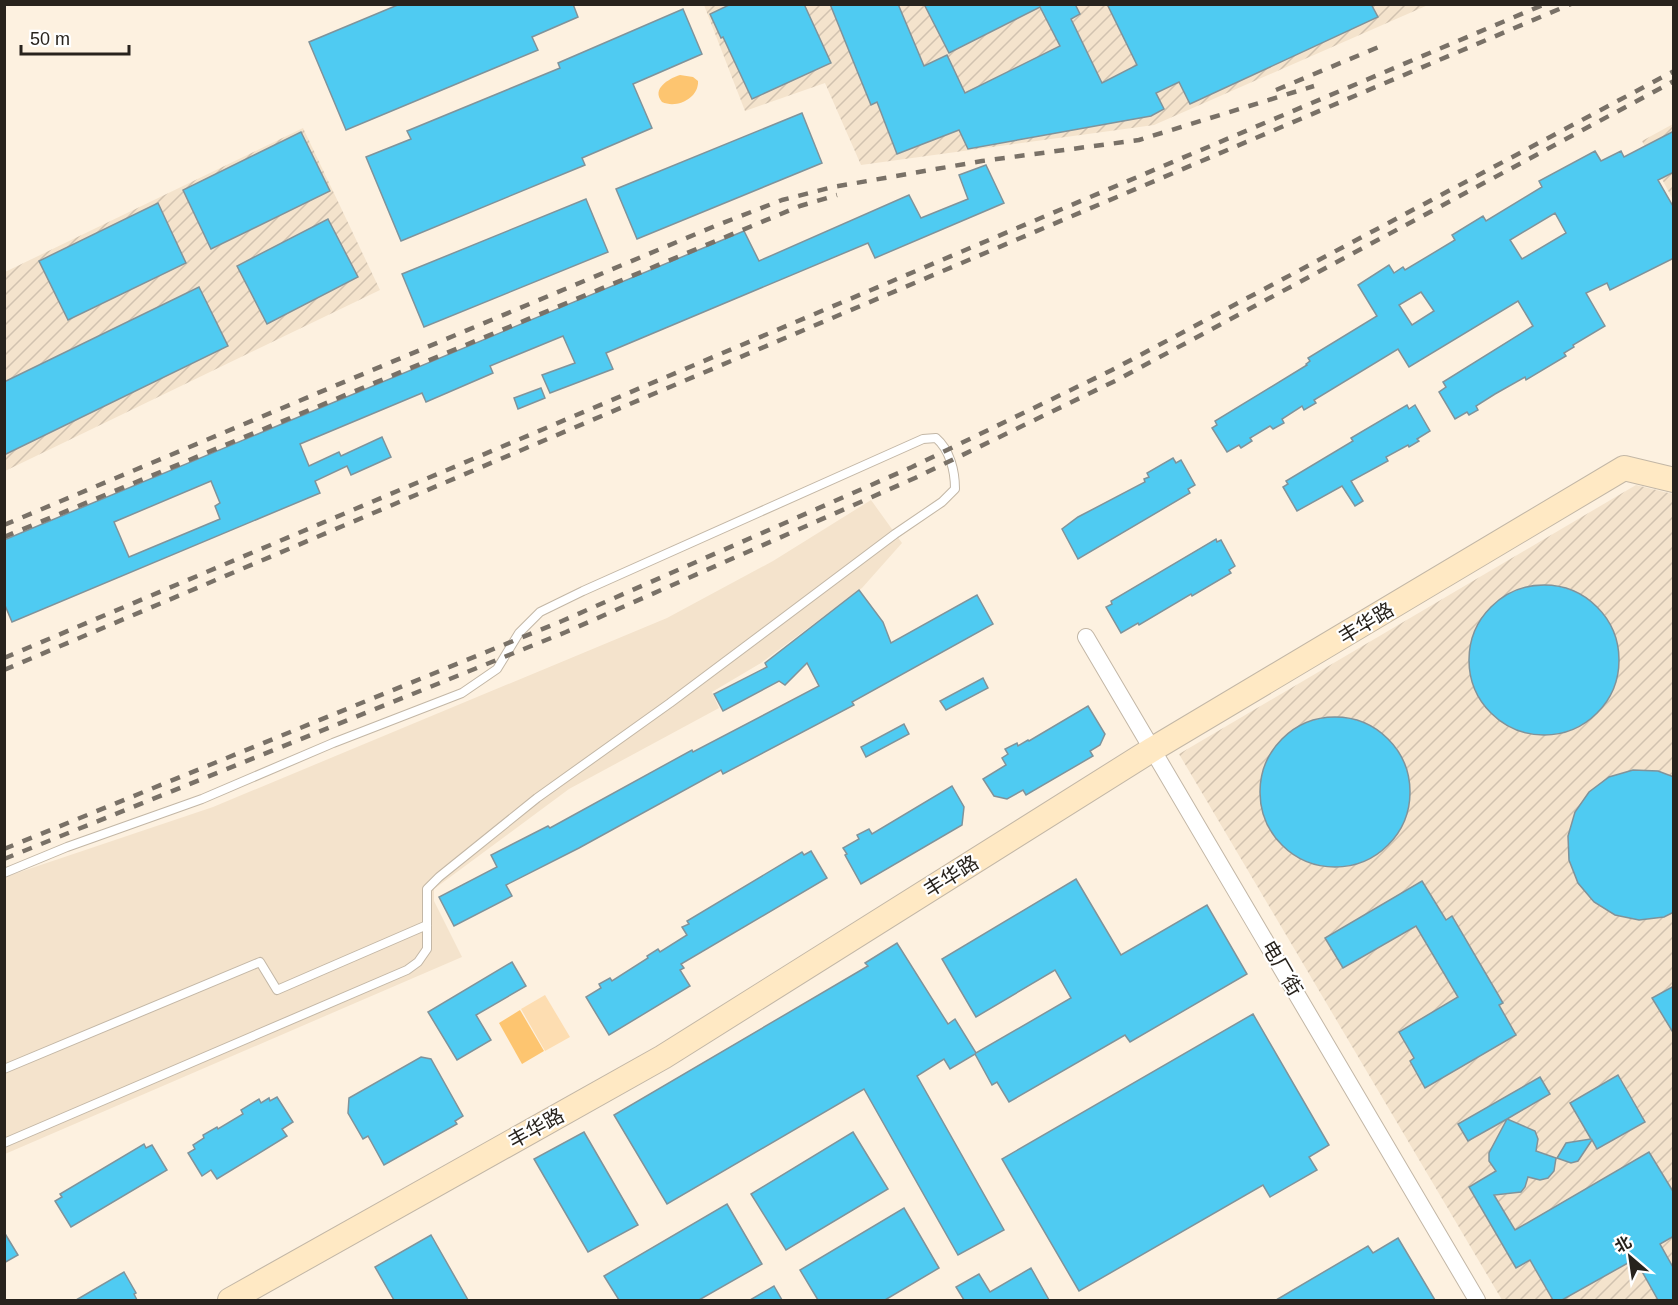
<svg xmlns="http://www.w3.org/2000/svg" width="1678" height="1305" font-family="Helvetica,'Noto Sans SC',sans-serif">
<style>
.built{fill:#f4e3cc}
.industrial{fill:url(#industrial-furrows)}
.green{fill:#fdddb1}
.water{fill:#fdc570}
.building{fill:#4fcbf2;stroke:#7f939b;stroke-width:1.5;fill-rule:evenodd}
.lines{fill:none;stroke-linecap:round;stroke-linejoin:round}
.lane-casing{stroke:#c3b7a6;stroke-width:10}
.street-casing{stroke:#c3b7a6;stroke-width:18}
.secondary-casing{stroke:#c3b7a6;stroke-width:26}
.lane{stroke:#fff;stroke-width:8}
.street{stroke:#fff;stroke-width:16}
.secondary{stroke:#ffe9c4;stroke-width:24}
.rail{stroke:#797167;stroke-width:4.5;stroke-dasharray:10 10;stroke-linecap:butt}
.labels{text-anchor:middle;stroke-width:4.5;stroke-linejoin:round;paint-order:stroke}
.street-label{font-size:20px;fill:#28231d;stroke:#fff}
</style>
<defs>
<pattern id="industrial-furrows" width="10" height="10" patternUnits="userSpaceOnUse" patternTransform="scale(1.5)"><rect width="10" height="10" fill="#f4e3cc"/><path d="M-1 1l2-2M0 10L10 0M9 11l2-2" fill="none" stroke="#d1c2af"/></pattern>
</defs>
<rect width="100%" height="100%" fill="#fdf1e0"/>
<polygon class="built" points="871,500 902,543 862,588 761,663 712,692 719,708 569,789 434,889 434,901 462,957 5,1154 5,877 213,807 667,618 773,561"/>
<g class="industrial">
<polygon points="704,5 1428,5 1154,125 861,165 825,83 745,111"/>
<polygon points="1673,124 1673,200 1642,141"/>
<polygon points="303,128 380,290 5,471 5,272"/>
<polygon points="1636,485 1673,494 1673,1300 1502,1300 1179,754"/>
</g>
<polygon class="green" points="545,995 570,1037 545,1051 521,1009"/>
<g class="water">
<path d="M680 75 693 77 698 81C699 98 677 109 662 102 651 89 668 79 680 75Z"/>
<polygon points="520,1010 544,1051 522,1064 499,1023"/>
</g>
<g class="building">
<polygon points="400,4 573,4 578,17 532,37 538,50 346,130 309,42"/>
<polygon points="731,4 804,4 831,63 752,99 723,37 721,38 710,14"/>
<polygon points="830,4 898,4 924,66 947,55 965,93 1060,46 1040,7 949,53 924,4 1075,4 1080,14 1071,19 1102,83 1137,65 1107,4 1371,4 1378,17 1190,104 1179,82 1156,93 1164,109 1151,116 968,149 959,130 897,154 877,102 871,105"/>
<polygon points="683,9 702,54 633,84 652,128 582,158 585,165 401,241 366,157 411,139 407,131 560,68 558,63"/>
<polygon points="802,113 822,163 637,239 616,189"/>
<path d="M1674 131V172L1658 180 1674 208V258L1610 290 1607 283 1586 293 1605 326 1573 345 1574 347 1564 353 1566 356 1526 380 1525 377 1495 394 1476 406 1478 410 1469 415 1467 412 1455 419 1439 392 1446 387 1443 382 1533 326 1518 301 1409 367 1398 349 1314 400 1316 403 1304 410 1302 406 1282 419 1284 423 1273 429 1270 426 1250 438 1252 441 1241 448 1239 445 1227 452 1212 428 1217 425 1215 421 1307 365 1306 364 1310 361 1308 358 1377 316 1358 285 1389 265 1394 273 1403 267 1405 270 1455 240 1452 235 1483 216 1486 221 1542 187 1539 181 1595 151 1601 161 1621 151 1624 157ZM1555 213 1566 233 1522 259 1510 240ZM1421 292 1434 311 1412 325 1399 305Z"/>
<polygon points="301,132 330,191 211,249 183,190"/>
<path d="M986 165 1004 203 875 258 868 243 606 353 613 369 550 393 542 375 575 363 563 336 490 366 493 373 426 402 422 393 300 444 309 466 339 452 341 456 382 437 391 457 351 475 347 466 315 481 320 493 12 622 4 603V540L744 231 759 261 909 195 921 218 968 199 959 175ZM211 481 220 503 215 506 220 519 129 557 114 522Z"/>
<polygon points="586,199 608,252 424,327 402,274"/>
<polygon points="158,203 186,263 68,320 39,261"/>
<polygon points="328,219 358,277 267,324 237,266"/>
<polygon points="199,287 228,346 4,455 4,382"/>
<polygon points="541,388 545,398 518,409 514,398"/>
<polygon points="1407,405 1409,409 1415,405 1430,431 1417,439 1419,441 1409,447 1408,445 1386,457 1388,461 1351,481 1363,501 1355,506 1342,486 1297,511 1283,487 1288,484 1286,481 1353,441 1351,438"/>
<polygon points="1173,458 1176,463 1181,460 1195,485 1188,489 1190,493 1078,559 1062,529 1078,517 1145,482 1144,479 1149,477 1147,473"/>
<polygon points="1216,539 1217,542 1221,540 1235,566 1229,570 1231,573 1192,596 1191,594 1139,625 1138,623 1121,633 1106,607 1112,604 1111,601"/>
<circle cx="1544" cy="660" r="75"/>
<polygon points="859,590 883,622 891,643 977,595 993,624 852,702 854,705 723,774 721,770 579,848 506,885 512,896 454,926 439,897 497,867 491,855 548,826 550,828 692,750 693,752 819,686 807,663 785,685 779,681 723,711 714,694 767,667 765,663"/>
<polygon points="983,678 988,688 946,710 940,701"/>
<polygon points="1088,706 1105,734 1100,745 1090,751 1093,756 1026,795 1023,790 1007,799 994,796 983,779 1006,765 1002,758 1008,754 1005,749 1017,743 1018,746 1028,740 1029,741"/>
<circle cx="1335" cy="792" r="75"/>
<polygon points="904,724 909,734 866,757 861,747"/>
<polygon points="1633,770 1658,771 1674,777 1674,912 1664,917 1639,920 1615,915 1594,902 1578,883 1569,860 1568,836 1575,812 1589,792 1609,777"/>
<polygon points="952,786 964,807 962,825 861,884 845,855 847,854 843,848 859,839 857,835 869,829 872,834"/>
<polygon points="811,851 827,878 681,964 684,968 680,970 690,986 609,1035 586,997 601,988 599,984 610,978 612,981 648,958 647,956 658,949 660,952 687,935 682,927 689,924 687,921 802,852 804,855"/>
<polygon points="1076,879 1121,955 1207,905 1247,974 1130,1042 1125,1035 1009,1102 997,1082 992,1085 975,1054 950,1069 944,1059 917,1076 1004,1230 958,1255 864,1089 667,1204 614,1115 868,966 865,963 897,943 948,1024 955,1019 976,1053 1071,998 1055,970 976,1017 942,959"/>
<polygon points="1422,881 1446,920 1452,916 1503,1003 1499,1005 1516,1035 1425,1088 1410,1061 1414,1058 1399,1032 1458,997 1416,926 1343,968 1325,938"/>
<polygon points="512,962 526,986 476,1015 491,1040 457,1060 428,1012"/>
<polygon points="1674,986 1674,1034 1652,998"/>
<polygon points="1253,1014 1329,1145 1309,1157 1317,1170 1270,1197 1263,1185 1079,1291 1002,1159"/>
<polygon points="421,1057 431,1059 463,1116 455,1121 457,1124 384,1165 368,1136 363,1139 348,1113 349,1098"/>
<polygon points="1618,1075 1645,1122 1597,1149 1592,1140 1578,1161 1571,1163 1557,1158 1566,1143 1591,1139 1570,1103"/>
<polygon points="1540,1077 1550,1094 1507,1119 1535,1131 1538,1139 1536,1151 1556,1158 1554,1171 1548,1178 1540,1180 1528,1177 1525,1187 1521,1192 1494,1195 1515,1230 1649,1152 1674,1193 1674,1236 1660,1244 1674,1269 1674,1300 1658,1300 1635,1259 1562,1300 1553,1300 1530,1260 1516,1268 1469,1187 1496,1171 1489,1161 1489,1153 1507,1119 1468,1141 1458,1124"/>
<polygon points="277,1097 293,1122 282,1129 287,1136 217,1179 211,1170 202,1176 188,1153 195,1149 193,1145 204,1138 203,1135 217,1127 218,1129 243,1114 241,1110 259,1099 261,1103 269,1098 270,1101"/>
<polygon points="584,1132 638,1225 588,1252 534,1159"/>
<polygon points="853,1132 888,1189 786,1250 751,1194"/>
<polygon points="144,1144 146,1148 152,1145 167,1170 71,1227 55,1201 62,1197 60,1194"/>
<polygon points="727,1204 762,1264 699,1300 619,1300 604,1276"/>
<polygon points="904,1208 939,1268 885,1300 818,1300 800,1270"/>
<polygon points="4,1232 18,1255 4,1263"/>
<polygon points="431,1235 468,1300 394,1300 375,1267"/>
<polygon points="1398,1238 1435,1300 1276,1300 1368,1246 1373,1253"/>
<polygon points="1031,1268 1049,1300 964,1300 956,1287 979,1274 990,1292"/>
<polygon points="124,1272 136,1293 134,1294 137,1300 76,1300"/>
<polygon points="774,1286 782,1300 750,1300"/>
</g>
<g class="lines">
<defs>
<g id="lane">
<path d="M4 873 67 847 202 799 333 743 462 693 497 669 519 633 540 612 583 591 923 439 936 438C950 450 955 471 955 489L942 502 895 534 670 703 537 798 439 877 427 889V949L418 962 407 970 4 1143"/>
<polyline points="4,1069 260,962 277,990 427,925"/>
</g>
<polyline id="street" points="1086,637 1477,1300"/>
<polyline id="secondary" points="230,1300 663,1057 1153,749 1624,468 1674,480"/>
</defs>
<use href="#lane" class="lane-casing"/>
<use href="#street" class="street-casing"/>
<use href="#secondary" class="secondary-casing"/>
<use href="#lane" class="lane"/>
<use href="#street" class="street"/>
<use href="#secondary" class="secondary"/>
<g class="rail">
<polyline points="1276,90 1381,46"/>
<polyline points="4,525 715,226 782,200 833,187 982,161 1139,140 1314,86"/>
<polyline points="4,537 800,206 837,195"/>
<polyline points="4,658 1545,4"/>
<polyline points="4,670 1571,4"/>
<polyline points="4,849 562,621 912,467 1112,370 1674,71"/>
<polyline points="4,859 566,632 915,478 1117,380 1674,81"/>
</g>
</g>
<g class="labels">
<g class="street-label">
<text transform="translate(1366 623) rotate(-31)" y="7">丰华路</text>
<text transform="translate(951 876) rotate(-32)" y="7">丰华路</text>
<text transform="translate(1282 968) rotate(60)" y="7">电厂街</text>
<text transform="translate(536 1128) rotate(-29)" y="7">丰华路</text>
</g>
</g>
<rect width="1678" height="1305" fill="none" stroke="#28231d" stroke-width="12"/>
<g transform="translate(1630 1257) rotate(331)" stroke="#ffffff" stroke-width="4.5" paint-order="stroke">
<path d="M0-4.5L10 22L0 15L-10 22Z" fill="#28231d"/>
<text y="-9" font-size="16" font-weight="bold" text-anchor="middle" fill="#28231d">北</text>
</g>
<path d="M21 45v9h108v-9" fill="none" stroke="#28231d" stroke-width="3"/>
<text x="30" y="45" font-size="18" fill="#28231d" stroke="#ffffff" stroke-width="4.5" paint-order="stroke">50 m</text>
</svg>
